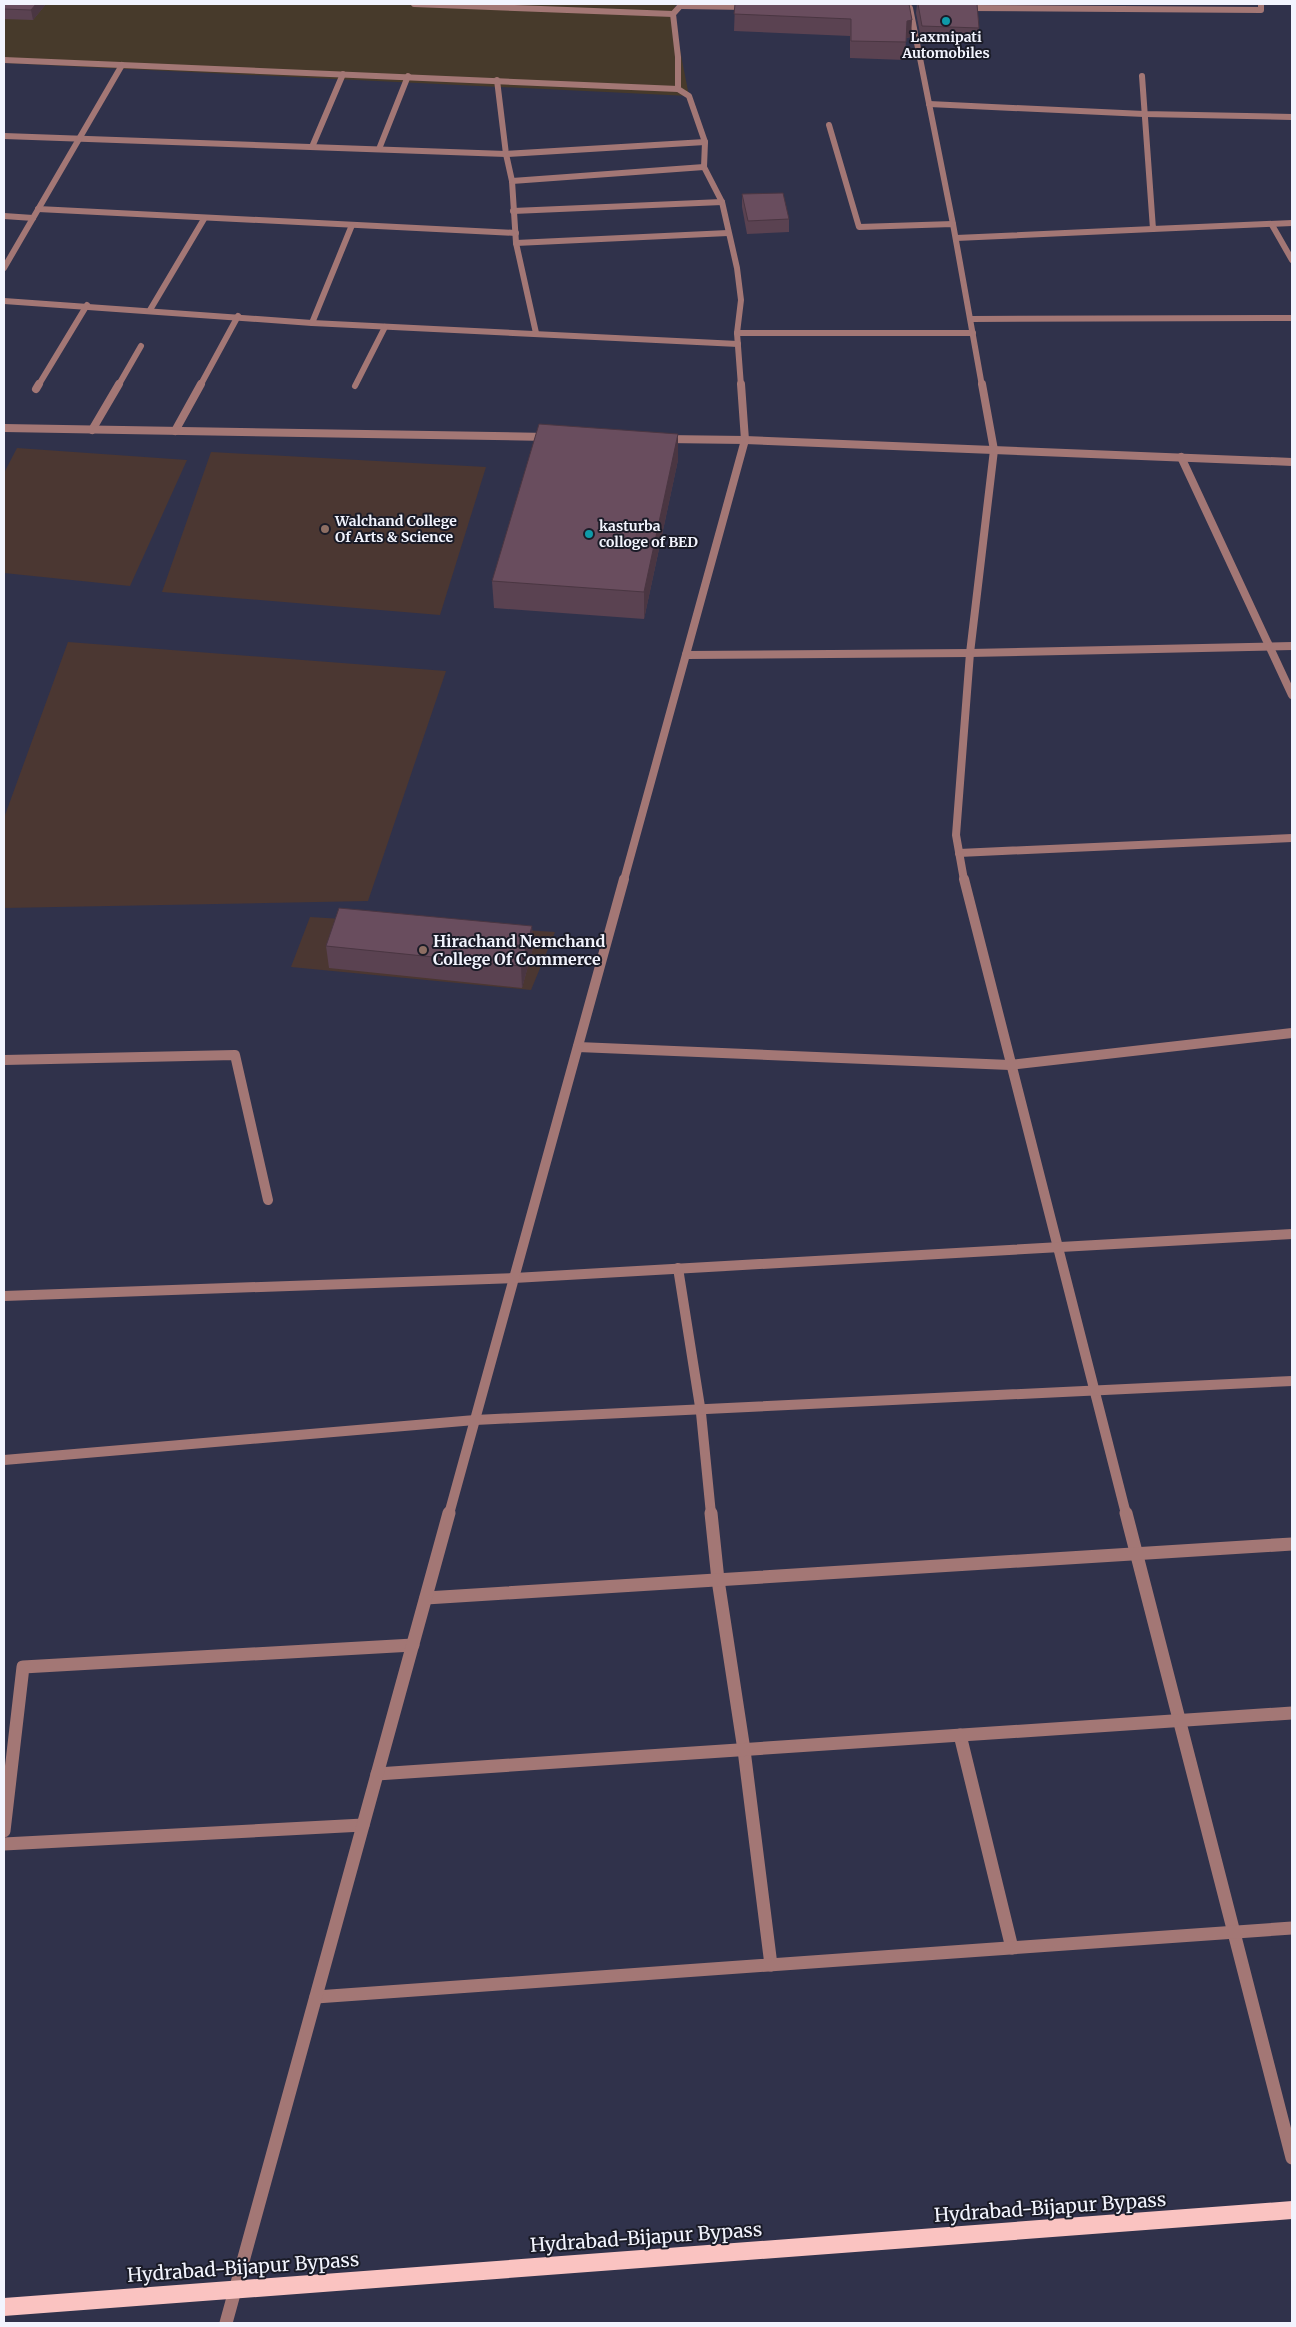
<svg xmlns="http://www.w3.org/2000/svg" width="1296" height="2327" font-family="Merriweather,serif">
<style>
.industrial{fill:#473a2b}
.education{fill:#4b3732}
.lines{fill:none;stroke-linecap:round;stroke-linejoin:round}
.minor-far3{stroke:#a37775;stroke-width:6}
.minor-far2{stroke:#a37775;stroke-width:8}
.minor-far1{stroke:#a37775;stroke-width:10}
.minor{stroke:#a37775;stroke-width:13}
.tertiary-far3{stroke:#a37775;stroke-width:6}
.tertiary-far2{stroke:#a37775;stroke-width:8}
.tertiary-far1{stroke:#a37775;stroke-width:10}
.tertiary{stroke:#a37775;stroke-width:13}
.primary{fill:#fac3c1;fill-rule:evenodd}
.wall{fill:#5a4251}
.shaded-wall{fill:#4a3642}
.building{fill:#694d5e;stroke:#4a3642}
.culture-dot{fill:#0f9aa8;stroke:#1a1b27;stroke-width:2}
.education-dot{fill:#8d6e63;stroke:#1a1b27;stroke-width:2}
.labels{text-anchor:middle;stroke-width:4;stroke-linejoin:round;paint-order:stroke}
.far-poi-label{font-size:14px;font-weight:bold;fill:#f2f4fe;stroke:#1a1b27;text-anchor:start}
.poi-label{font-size:16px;font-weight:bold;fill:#f2f4fe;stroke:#1a1b27;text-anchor:start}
.near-street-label{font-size:19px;fill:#f2f4fe;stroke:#1a1b27}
</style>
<rect width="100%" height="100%" fill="#30324b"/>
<polygon class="industrial" points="4,4 676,4 673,14 689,96 4,63"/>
<g class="education">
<polygon points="17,448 187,460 130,586 4,573 4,473"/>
<polygon points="211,452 486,467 440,615 162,592"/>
<polygon points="68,642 446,671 368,901 4,908 4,818"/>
<polygon points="310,917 555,932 531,990 291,967"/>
</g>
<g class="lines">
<g class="minor-far3">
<polyline points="414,4 673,14"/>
<polyline points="682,6 748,7"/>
<polyline points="910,8 953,224"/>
<polyline points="965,8 1261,10 1261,4"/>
<polyline points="1142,76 1153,229 1292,223"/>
<polyline points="497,80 506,154 512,181 516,243 536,333"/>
<polyline points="929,104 1144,114 1292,117"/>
<polyline points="829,125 859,227 953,224 982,386"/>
<polyline points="4,136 506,154 705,142"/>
<polyline points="312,147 343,74"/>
<polyline points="379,149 408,76"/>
<polyline points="512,181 704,167"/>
<polyline points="38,209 516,233"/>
<polyline points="513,211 722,202"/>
<polyline points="4,216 33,218"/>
<polyline points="1272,225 1292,260"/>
<polyline points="956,238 1153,229"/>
<polyline points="516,243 728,233"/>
<polyline points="4,268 122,65"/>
<polyline points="4,301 312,323 738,344"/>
<polyline points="150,310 204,219"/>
<polyline points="971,319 1292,318"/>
<polyline points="312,323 352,225"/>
<polyline points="737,333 973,333"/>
<polyline points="38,386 87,305"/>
<polyline points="118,386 141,346"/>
<polyline points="200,386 238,316"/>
<polyline points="355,386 385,327"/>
</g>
<g class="minor-far2">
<polyline points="36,389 39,384"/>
<polyline points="92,430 119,384"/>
<polyline points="175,431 201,384"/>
<polyline points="1181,457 1292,695"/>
<polyline points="686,655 970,653 1292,646"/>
<polyline points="959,853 1292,838"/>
<polyline points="964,880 956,835 970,653 994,450 982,384"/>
</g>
<g class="minor-far1">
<polyline points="964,879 1126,1514"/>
<polyline points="578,1047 1010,1065 1292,1033"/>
<polyline points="4,1060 235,1055 268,1200"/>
<polyline points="678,1268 701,1413 711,1514"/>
<polyline points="4,1296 514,1278 1292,1234"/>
<polyline points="4,1460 475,1420 1292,1381"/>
</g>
<g class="minor">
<polyline points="711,1513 718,1580 744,1750 771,1965"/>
<polyline points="1126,1513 1292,2158"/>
<polyline points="426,1598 1292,1544"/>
<polyline points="960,1735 1012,1948"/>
<polyline points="377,1774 1292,1713"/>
<polyline points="4,1831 23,1667 413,1645"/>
<polyline points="4,1844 363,1825"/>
<polyline points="316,1997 1292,1928"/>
</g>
<g class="tertiary-far3">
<polyline points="682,4 673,14 678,57 678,89 689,96 705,142 704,167 722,202 737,268 741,300 737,333 741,386"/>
<polyline points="4,60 678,89"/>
</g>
<g class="tertiary-far2">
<polyline points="4,428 548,437"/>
<polyline points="665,439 745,440 1292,462"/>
<polyline points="624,880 745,440 741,384"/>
</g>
<polyline class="tertiary-far1" points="449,1514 624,879"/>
<polyline class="tertiary" points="226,2323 449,1513"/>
<polygon class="primary" points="1292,2201 1292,2219 4,2316 4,2298"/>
</g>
<g class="wall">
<polygon points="4,4 46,4 33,20 4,19"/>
<polygon points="735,4 909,4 911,37 906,38 905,60 850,58 850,36 734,31"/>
<polygon points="917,4 977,4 979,28 978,39 921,38 916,13"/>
<polygon points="742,194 789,219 789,232 747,234 742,207"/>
<polygon points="678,460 644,619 494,608 492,581"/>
<polygon points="532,926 533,948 522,988 329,968 326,946"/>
</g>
<g class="shaded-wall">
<polygon points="36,4 46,4 33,20 31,10"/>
<polygon points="912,20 911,37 905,38 907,21"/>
<polygon points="678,434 678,460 644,619 644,592"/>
<polygon points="532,926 533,948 522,988 521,966"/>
</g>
<g class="building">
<polygon points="4,4 36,4 31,10 4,9"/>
<polygon points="735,4 909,4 912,20 907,21 906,42 851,41 851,19 734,14"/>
<polygon points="918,4 977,4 979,28 922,26"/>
<polygon points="783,193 789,219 748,221 742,194"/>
<polygon points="539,424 678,434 644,592 492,581"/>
<polygon points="339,908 532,926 521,966 326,946"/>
</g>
<g class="culture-dot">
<circle cx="946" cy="21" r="5"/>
<circle cx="589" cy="534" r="5"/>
</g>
<g class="education-dot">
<circle cx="325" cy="529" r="5"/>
<circle cx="423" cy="950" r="5"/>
</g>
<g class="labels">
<g class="far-poi-label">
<text x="946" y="42" text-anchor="middle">Laxmipati<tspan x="946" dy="16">Automobiles</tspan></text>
<text x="335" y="526">Walchand College<tspan x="335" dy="16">Of Arts &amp; Science</tspan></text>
<text x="599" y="531">kasturba<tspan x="599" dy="16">colloge of BED</tspan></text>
</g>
<g class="poi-label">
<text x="433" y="947">Hirachand Nemchand<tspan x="433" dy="18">College Of Commerce</tspan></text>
</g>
<g class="near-street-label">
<text transform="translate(1050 2207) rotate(-4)" y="7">Hydrabad-Bijapur Bypass</text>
<text transform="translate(646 2237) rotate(-4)" y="7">Hydrabad-Bijapur Bypass</text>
<text transform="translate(243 2267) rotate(-4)" y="7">Hydrabad-Bijapur Bypass</text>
</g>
</g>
<rect width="1296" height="2327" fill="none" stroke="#f2f4fe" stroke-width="10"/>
</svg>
